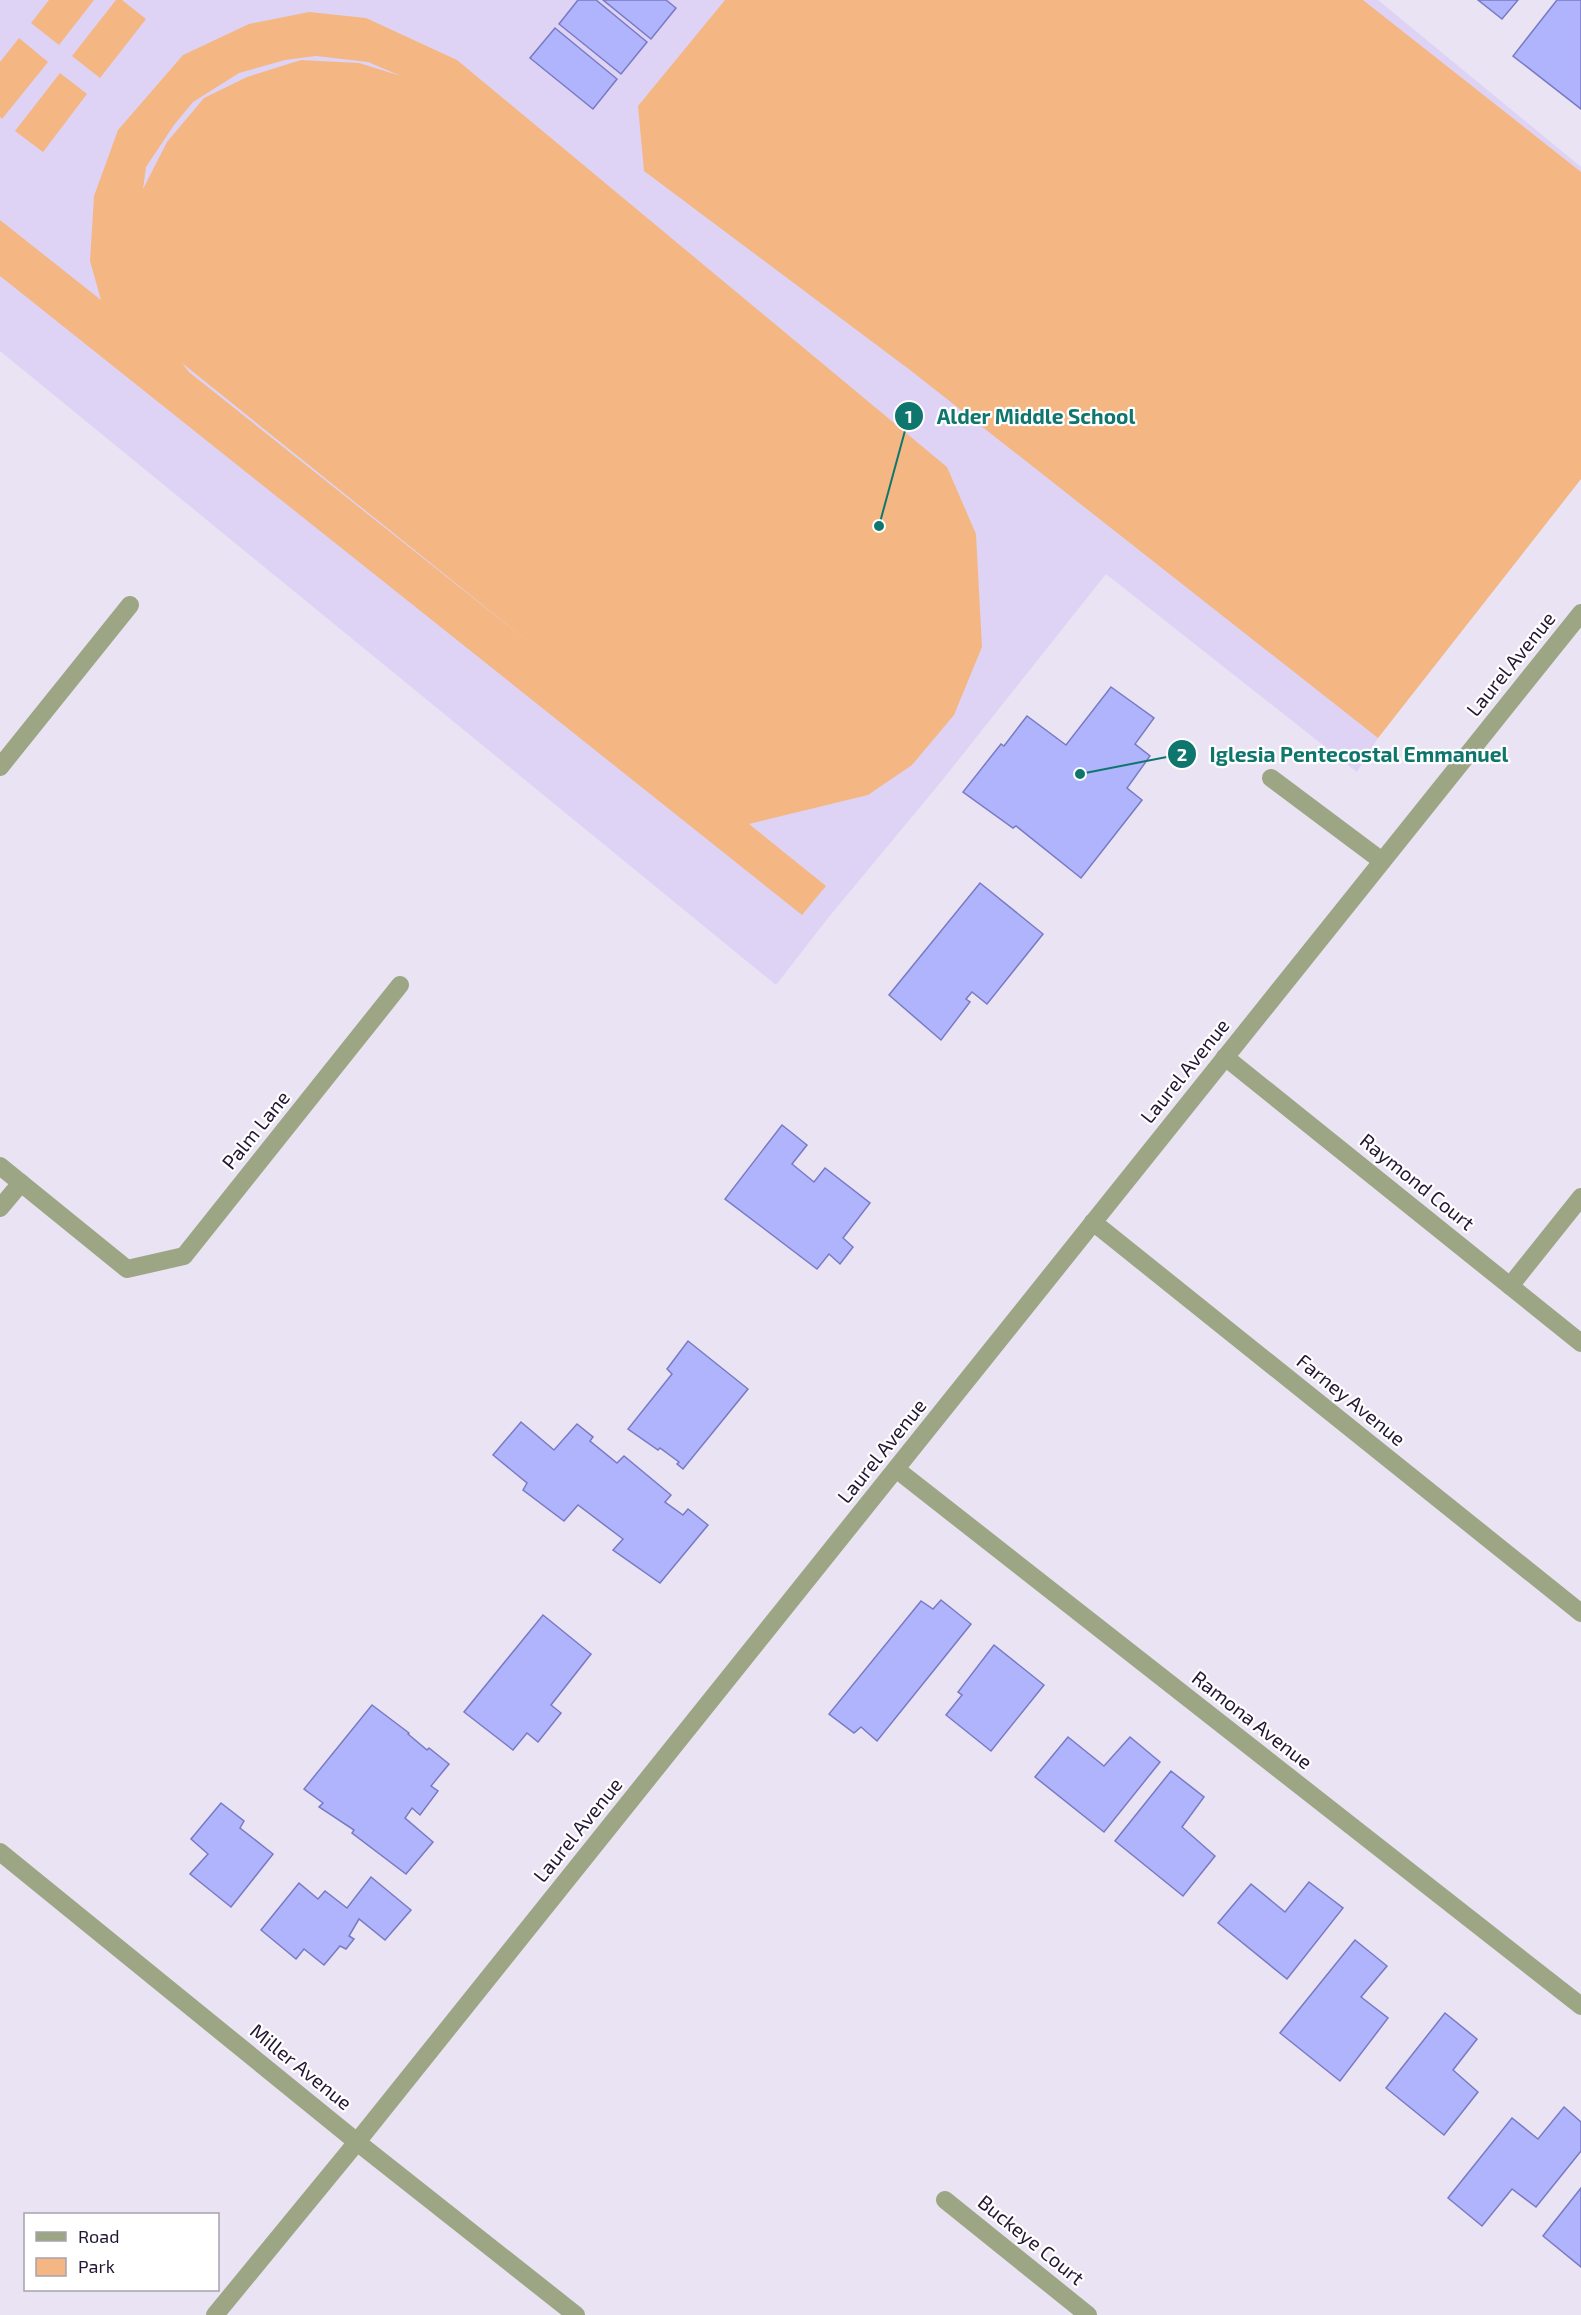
<svg xmlns="http://www.w3.org/2000/svg" width="1581" height="2315" font-family="'Exo 2',sans-serif">
<style>
.built{fill:#ded3f5}
.green{fill:#f4b783;fill-rule:evenodd}
.building{fill:#b0b4fc;stroke:#787bc3;stroke-width:1.5}
.lines{fill:none;stroke-linecap:round;stroke-linejoin:round}
.service{stroke:#9ca684;stroke-width:18}
.minor{stroke:#9ca684;stroke-width:18}
.tertiary{stroke:#9ca684;stroke-width:18}
.labels{text-anchor:middle;stroke-width:4.5;stroke-linejoin:round;paint-order:stroke}
.street-label{font-size:20px;fill:#221633;stroke:#fff}
.leader{fill:none;stroke:#0f766e;stroke-width:2}
.callout-dot{fill:#0f766e;stroke:#fff;stroke-width:2}
.mark-label{font-size:18px;text-anchor:middle;font-weight:bold;fill:#fff}
.callout-label{font-size:21px;text-anchor:middle;font-weight:bold;fill:#0f766e;stroke:#fff;stroke-width:4.5;stroke-linejoin:round;paint-order:stroke}
</style>
<rect width="100%" height="100%" fill="#e9e3f3"/>
<polygon class="built" points="0,0 1378,0 1581,167 1581,479 1378,738 1357,772 1106,574 940,783 828,918 776,985 0,351"/>
<g class="green">
<polygon points="49,0 94,0 59,45 31,23"/>
<polygon points="116,0 122,0 146,19 100,78 72,56"/>
<polygon points="725,0 1363,0 1581,172 1581,479 1378,738 910,370 644,171 638,106"/>
<path d="M309 12 366 18 457 60 947 467 976 534 982 647 954 715 912 765 868 795 749 824 826 886 802 915 0 276V220L101 300 90 261 94 196 118 130 183 55 249 24ZM316 56 368 62 401 76 359 63 301 60 247 77 204 98 167 142 143 189 146 167 174 125 193 102 239 73 285 60ZM182 363 535 647 189 372Z"/>
<polygon points="19,38 48,62 2,119 0,117 0,62"/>
<polygon points="60,73 87,94 43,152 15,131"/>
</g>
<g class="building">
<polygon points="578,0 596,0 647,42 621,74 559,24"/>
<polygon points="603,0 666,0 676,8 651,39"/>
<polygon points="1478,0 1518,0 1502,19"/>
<polygon points="1557,0 1581,0 1581,109 1513,56"/>
<polygon points="555,28 617,79 593,109 530,58"/>
<polygon points="1111,687 1154,718 1135,744 1150,756 1127,788 1142,800 1081,878 1016,826 1013,828 963,792 1001,744 1004,746 1027,716 1066,745"/>
<polygon points="980,883 1043,934 987,1004 972,992 966,999 970,1002 941,1040 889,995"/>
<polygon points="782,1125 807,1145 792,1164 814,1182 825,1168 870,1203 843,1238 853,1247 840,1264 829,1254 817,1269 725,1199"/>
<polygon points="688,1341 748,1389 683,1469 677,1464 679,1462 660,1448 658,1450 628,1429 672,1374 667,1369"/>
<polygon points="521,1422 554,1450 577,1424 593,1437 590,1441 617,1463 624,1456 671,1495 665,1502 683,1515 688,1509 708,1525 660,1583 613,1550 623,1539 578,1505 564,1521 523,1490 527,1483 493,1455"/>
<polygon points="941,1600 971,1624 877,1741 861,1727 854,1733 829,1714 921,1601 933,1609"/>
<polygon points="543,1615 591,1654 551,1705 561,1713 538,1742 527,1733 513,1750 464,1712"/>
<polygon points="994,1645 1044,1685 991,1751 946,1715 962,1695 958,1692"/>
<polygon points="372,1705 409,1733 408,1734 427,1750 429,1748 449,1764 431,1786 438,1791 420,1815 412,1808 405,1818 433,1842 406,1874 352,1833 354,1830 319,1807 323,1803 304,1789"/>
<polygon points="1068,1737 1104,1766 1130,1737 1160,1762 1104,1832 1035,1777"/>
<polygon points="1171,1771 1204,1797 1182,1827 1215,1856 1183,1896 1115,1841"/>
<polygon points="221,1803 244,1821 240,1828 273,1854 231,1907 190,1874 208,1854 191,1839"/>
<polygon points="371,1877 411,1910 385,1940 359,1919 349,1936 354,1939 346,1949 340,1946 324,1965 304,1949 296,1959 261,1930 299,1883 318,1899 325,1891 347,1908"/>
<polygon points="1309,1882 1343,1908 1287,1979 1218,1923 1251,1884 1285,1912"/>
<polygon points="1355,1940 1387,1966 1361,1997 1388,2018 1340,2081 1280,2033"/>
<polygon points="1445,2013 1477,2039 1453,2070 1478,2092 1444,2135 1386,2088"/>
<polygon points="1564,2107 1581,2122 1581,2151 1536,2207 1512,2189 1482,2226 1448,2198 1512,2118 1538,2139"/>
<polygon points="1581,2188 1581,2267 1543,2236"/>
</g>
<g class="lines">
<g class="service">
<polyline points="1271,778 1382,861"/>
<polyline points="1093,1222 1581,1613"/>
<polyline points="1510,1286 1581,1197"/>
</g>
<g class="minor">
<polyline points="0,767 130,605"/>
<polyline points="1225,1057 1581,1343"/>
<polyline points="0,1166 127,1269 184,1256 400,985"/>
<polyline points="0,1208 21,1183"/>
<polyline points="896,1469 1581,2006"/>
<polyline points="945,2200 1088,2315"/>
<polyline points="215,2315 357,2142 1581,613"/>
</g>
<polyline class="tertiary" points="0,1852 357,2142 576,2315"/>
</g>
<g class="labels">
<g class="street-label">
<text transform="translate(1511 664) rotate(-51)" y="7">Laurel Avenue</text>
<text transform="translate(1185 1071) rotate(-51)" y="7">Laurel Avenue</text>
<text transform="translate(256 1130) rotate(-51)" y="7">Palm Lane</text>
<text transform="translate(1417 1182) rotate(39)" y="7">Raymond Court</text>
<text transform="translate(1351 1400) rotate(39)" y="7">Farney Avenue</text>
<text transform="translate(882 1451) rotate(-51)" y="7">Laurel Avenue</text>
<text transform="translate(1252 1720) rotate(38)" y="7">Ramona Avenue</text>
<text transform="translate(578 1830) rotate(-51)" y="7">Laurel Avenue</text>
<text transform="translate(301 2067) rotate(39)" y="7">Miller Avenue</text>
<text transform="translate(1031 2240) rotate(39)" y="7">Buckeye Court</text>
</g>
</g>
<path class="leader" d="M879 526L909 416M1080 774L1182 754"/>
<g class="callout-dot">
<circle cx="879" cy="526" r="6"/>
<circle cx="1080" cy="774" r="6"/>
<circle cx="909" cy="416" r="15"/>
<circle cx="1182" cy="754" r="15"/>
</g>
<g class="mark-label">
<text x="909" y="423">1</text>
<text x="1182" y="761">2</text>
</g>
<g class="callout-label">
<text x="1036" y="424">Alder Middle School</text>
<text x="1359" y="762">Iglesia Pentecostal Emmanuel</text>
</g>
<rect x="24" y="2213" width="195" height="78" fill="#ffffff" stroke="#a7a2ad" stroke-width="1.5"/>
<rect x="36" y="2232" width="30" height="9" fill="#9ca684" stroke="#a7a2ad" stroke-width="1.5"/>
<text x="78" y="2243" font-size="18" fill="#221633">Road</text>
<rect x="36" y="2258" width="30" height="18" fill="#f4b783" stroke="#a7a2ad" stroke-width="1.5"/>
<text x="78" y="2273" font-size="18" fill="#221633">Park</text>
</svg>
